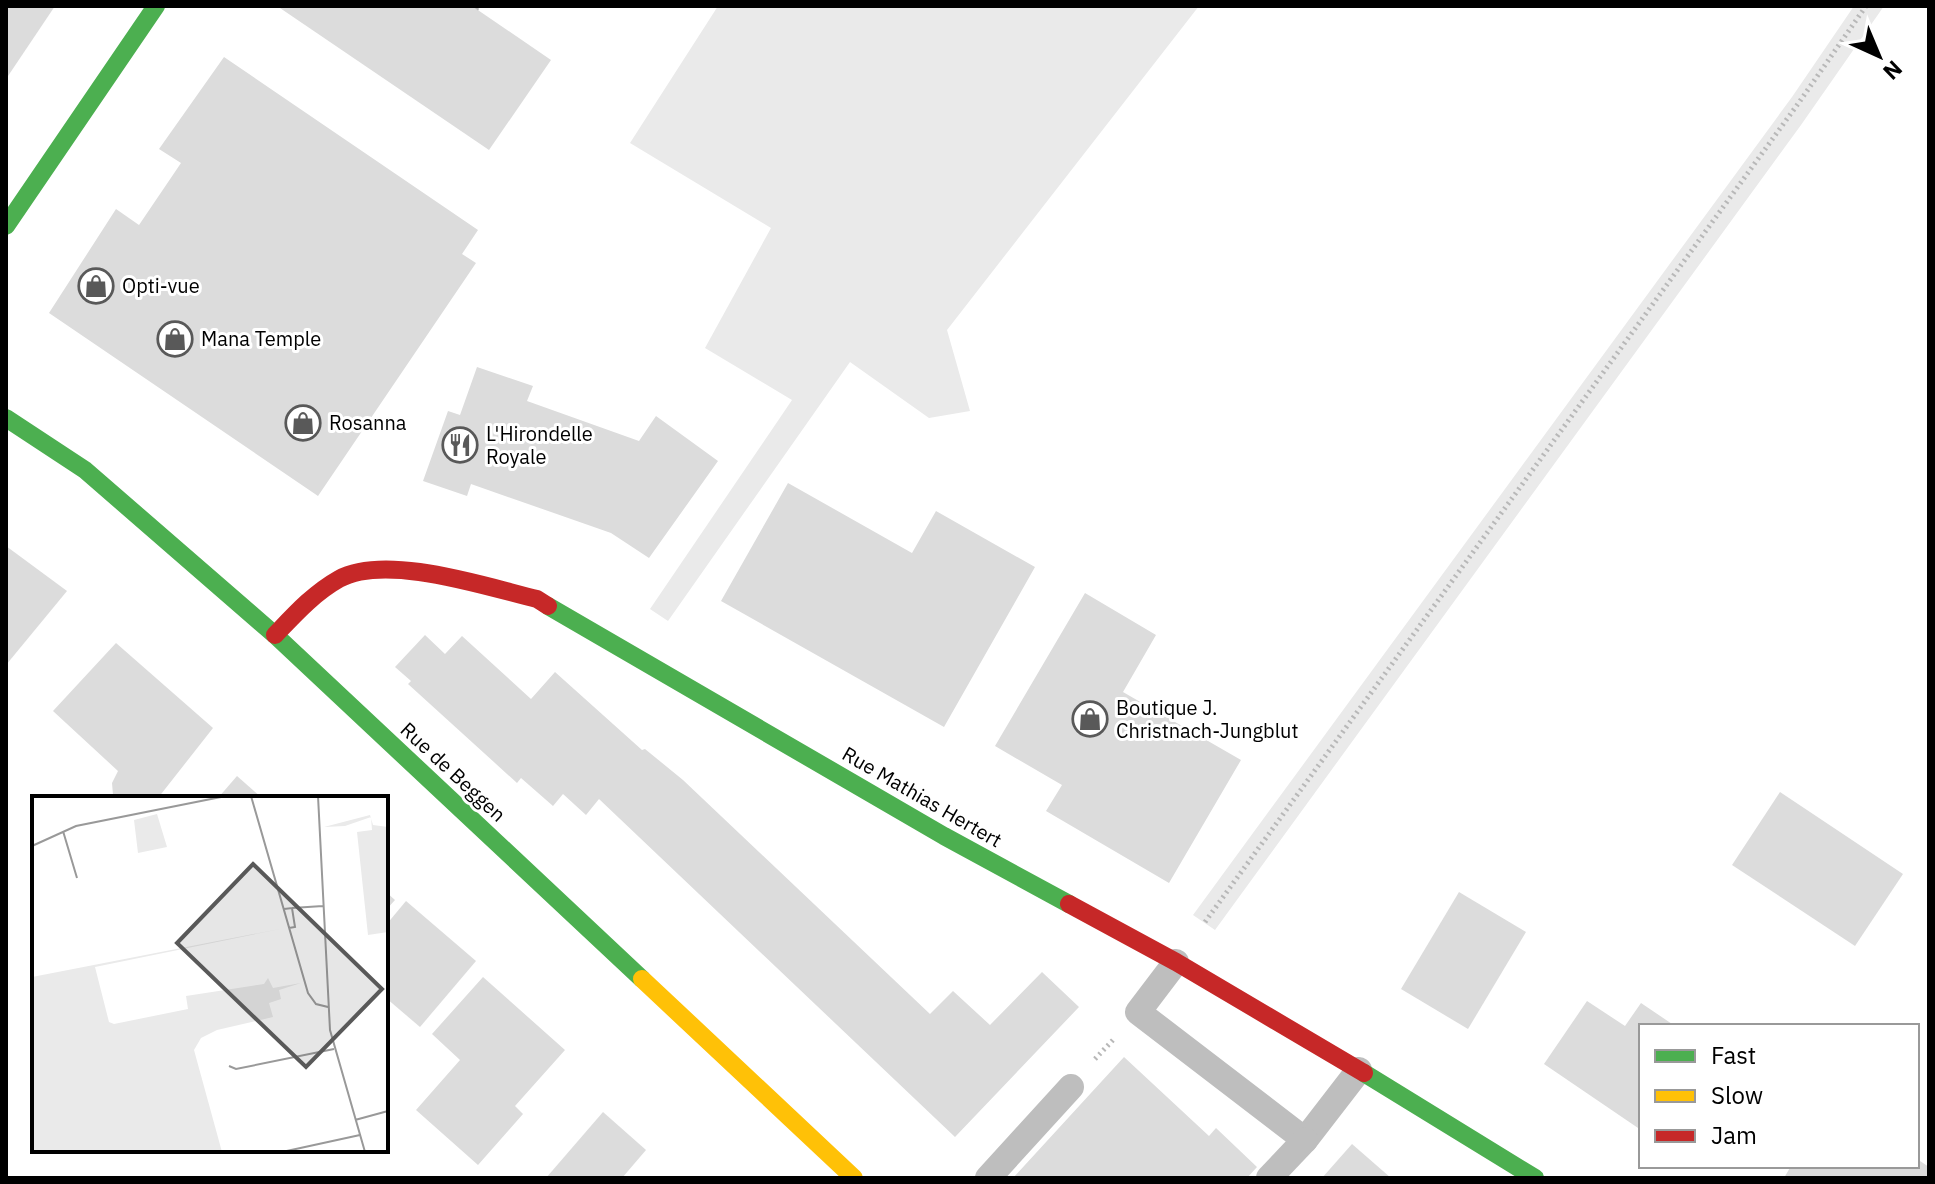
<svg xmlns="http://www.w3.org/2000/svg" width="1935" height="1184" font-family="'IBM Plex Sans',sans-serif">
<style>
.green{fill:#eaeaea}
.building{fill:#dcdcdc}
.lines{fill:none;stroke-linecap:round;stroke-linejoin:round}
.path{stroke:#b8b8b8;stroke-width:5;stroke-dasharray:2 4;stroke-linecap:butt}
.lane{stroke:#bebebe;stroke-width:26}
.fast{stroke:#4caf50;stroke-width:18}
.slow{stroke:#ffc107;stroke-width:18}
.jam{stroke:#c62828;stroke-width:18}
.labels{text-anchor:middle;stroke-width:6;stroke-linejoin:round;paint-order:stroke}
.poi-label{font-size:20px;fill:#000;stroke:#fff;text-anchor:start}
.street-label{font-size:20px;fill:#000;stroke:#fff}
.inset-road{fill:none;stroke:#999;stroke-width:2}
.view{fill:#595959;fill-opacity:0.15;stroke:#595959;stroke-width:4}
.inset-edge{fill:none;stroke:#000;stroke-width:4}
</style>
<rect width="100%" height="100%" fill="#fff"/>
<g class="green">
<polygon points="718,6 1199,6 947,330 970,411 929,418 850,362 668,621 650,609 792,400 705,348 771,228 630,143"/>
<polygon points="1854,6 1884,6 1801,125 1215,930 1193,915 1792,97"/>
</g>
<g class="building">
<polygon points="6,6 55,6 6,79"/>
<polygon points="277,6 472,6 551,60 489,150"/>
<polygon points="224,57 478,230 462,254 476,263 318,496 49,313 116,209 139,225 181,163 159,149"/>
<polygon points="477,367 533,386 527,401 639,441 656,416 718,461 649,558 611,533 471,484 467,496 423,481 448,411 460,415"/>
<polygon points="788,483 912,553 936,511 1035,567 944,727 721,601"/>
<polygon points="6,546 67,591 6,665"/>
<polygon points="1085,593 1156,635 1123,692 1241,760 1169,883 1046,811 1062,785 995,746"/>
<polygon points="425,635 445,654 462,636 531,699 555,672 642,750 645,749 683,780 930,1014 953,991 990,1025 1042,972 1079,1007 955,1137 599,799 586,815 563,794 553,806 521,778 517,783 408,684 411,681 395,667"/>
<polygon points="116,643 213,728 158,798 116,798 113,795 112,783 118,771 53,711"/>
<polygon points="237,776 262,798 218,798"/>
<polygon points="1780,792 1903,874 1855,946 1732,865"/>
<polygon points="386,892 395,900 386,910"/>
<polygon points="1459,892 1526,932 1468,1029 1401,989"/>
<polygon points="406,901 476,961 420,1027 386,998 386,925"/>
<polygon points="483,977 565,1050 515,1106 523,1114 478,1165 416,1110 460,1060 432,1034"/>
<polygon points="1587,1001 1625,1026 1641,1003 1675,1026 1641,1026 1641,1130 1544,1064"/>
<polygon points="1124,1057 1209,1136 1216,1128 1257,1167 1247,1178 1013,1178"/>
<polygon points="603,1112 646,1150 622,1178 546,1178"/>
<polygon points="1352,1144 1391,1178 1322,1178"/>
<polygon points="1917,1159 1929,1167 1929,1178 1784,1178 1791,1166 1917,1166"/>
</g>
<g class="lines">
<g class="path">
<polyline points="476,9 478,6"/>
<polyline points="1205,922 1800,101 1866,6"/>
<polyline points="1095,1059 1113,1040"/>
</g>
<g class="lane">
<polyline points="1176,962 1138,1012 1305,1140 1359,1070"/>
<polyline points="988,1178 1071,1087"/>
<polyline points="1269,1178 1305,1140"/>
</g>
<g class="fast">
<polyline points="6,226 156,6"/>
<polyline points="6,418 85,470 275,635 642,979"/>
<polyline points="548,606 944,836 1069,904"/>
<polyline points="1364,1073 1535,1178"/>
</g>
<polyline class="slow" points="642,979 854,1178"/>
<g class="jam">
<path d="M275 635C295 614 314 593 339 579 386 553 487 587 537 599L548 606"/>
<polyline points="1069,904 1176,962 1364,1073"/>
</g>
</g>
<defs>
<symbol id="shop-ring" viewBox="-11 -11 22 22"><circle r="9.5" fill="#fff" stroke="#595959" stroke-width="1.5"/><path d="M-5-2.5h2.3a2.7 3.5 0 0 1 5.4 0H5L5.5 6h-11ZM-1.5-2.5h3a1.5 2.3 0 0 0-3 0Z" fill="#595959"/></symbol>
<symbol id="restaurant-ring" viewBox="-11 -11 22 22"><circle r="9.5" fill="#fff" stroke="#595959" stroke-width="1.5"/><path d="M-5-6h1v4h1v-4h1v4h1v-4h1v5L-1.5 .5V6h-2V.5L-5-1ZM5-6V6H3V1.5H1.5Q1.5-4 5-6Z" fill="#595959"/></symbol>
</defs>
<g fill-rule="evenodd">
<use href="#shop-ring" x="76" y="266" width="40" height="40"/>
<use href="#shop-ring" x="155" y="319" width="40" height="40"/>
<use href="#shop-ring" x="283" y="403" width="40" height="40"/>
<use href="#restaurant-ring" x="440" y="425" width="40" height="40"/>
<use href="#shop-ring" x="1070" y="699" width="40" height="40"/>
</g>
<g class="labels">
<g class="poi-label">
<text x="122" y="293">Opti-vue</text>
<text x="201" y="346">Mana Temple</text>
<text x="329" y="430">Rosanna</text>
<text x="486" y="441">L'Hirondelle<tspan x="486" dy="23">Royale</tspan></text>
<text x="1116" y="715">Boutique J.<tspan x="1116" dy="23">Christnach-Jungblut</tspan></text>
</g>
<g class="street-label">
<text transform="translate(453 772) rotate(43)" y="7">Rue de Beggen</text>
<text transform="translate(922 797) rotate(30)" y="7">Rue Mathias Hertert</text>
</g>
</g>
<g transform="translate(32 796)">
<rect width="356" height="356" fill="#fff"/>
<path d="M125 18 135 51 106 57 102 24ZM338 19 341 29 356 31V136L336 139 325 36 340 34 339 21 313 30 292 31ZM253 132 63 171 77 226 82 228 156 213 154 200 232 188 236 182 241 192 269 187 247 194 249 203 237 207 241 221 185 234 169 242 162 254 190 356H0V181Z" fill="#eaeaea"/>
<path class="inset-road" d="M219 0 276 197 284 208 296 211M286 0 298 234 333 356M31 35 45 82M0 50 44 30 194 0M260 112 291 110M252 113 260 112 263 131 257 132M197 270 204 273 302 253M323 324 356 315M250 356 328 339"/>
<path class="view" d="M221 68 350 193 274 271 145 147Z"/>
<rect width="356" height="356" class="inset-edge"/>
</g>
<rect width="1935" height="1184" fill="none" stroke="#000000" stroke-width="16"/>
<rect x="1639" y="1024" width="280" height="144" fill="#ffffff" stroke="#999999" stroke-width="2"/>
<rect x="1655" y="1050" width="40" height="12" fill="#4caf50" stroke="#999999" stroke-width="2"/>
<text x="1711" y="1064" font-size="24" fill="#000000">Fast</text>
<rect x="1655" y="1090" width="40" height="12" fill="#ffc107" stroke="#999999" stroke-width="2"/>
<text x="1711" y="1104" font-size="24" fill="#000000">Slow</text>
<rect x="1655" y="1130" width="40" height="12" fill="#c62828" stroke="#999999" stroke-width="2"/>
<text x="1711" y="1144" font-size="24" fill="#000000">Jam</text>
<g transform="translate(1879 56) rotate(136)" stroke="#ffffff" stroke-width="6" paint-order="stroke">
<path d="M0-6L14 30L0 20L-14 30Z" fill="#000000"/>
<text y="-12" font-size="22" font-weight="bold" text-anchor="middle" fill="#000000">N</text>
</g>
</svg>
